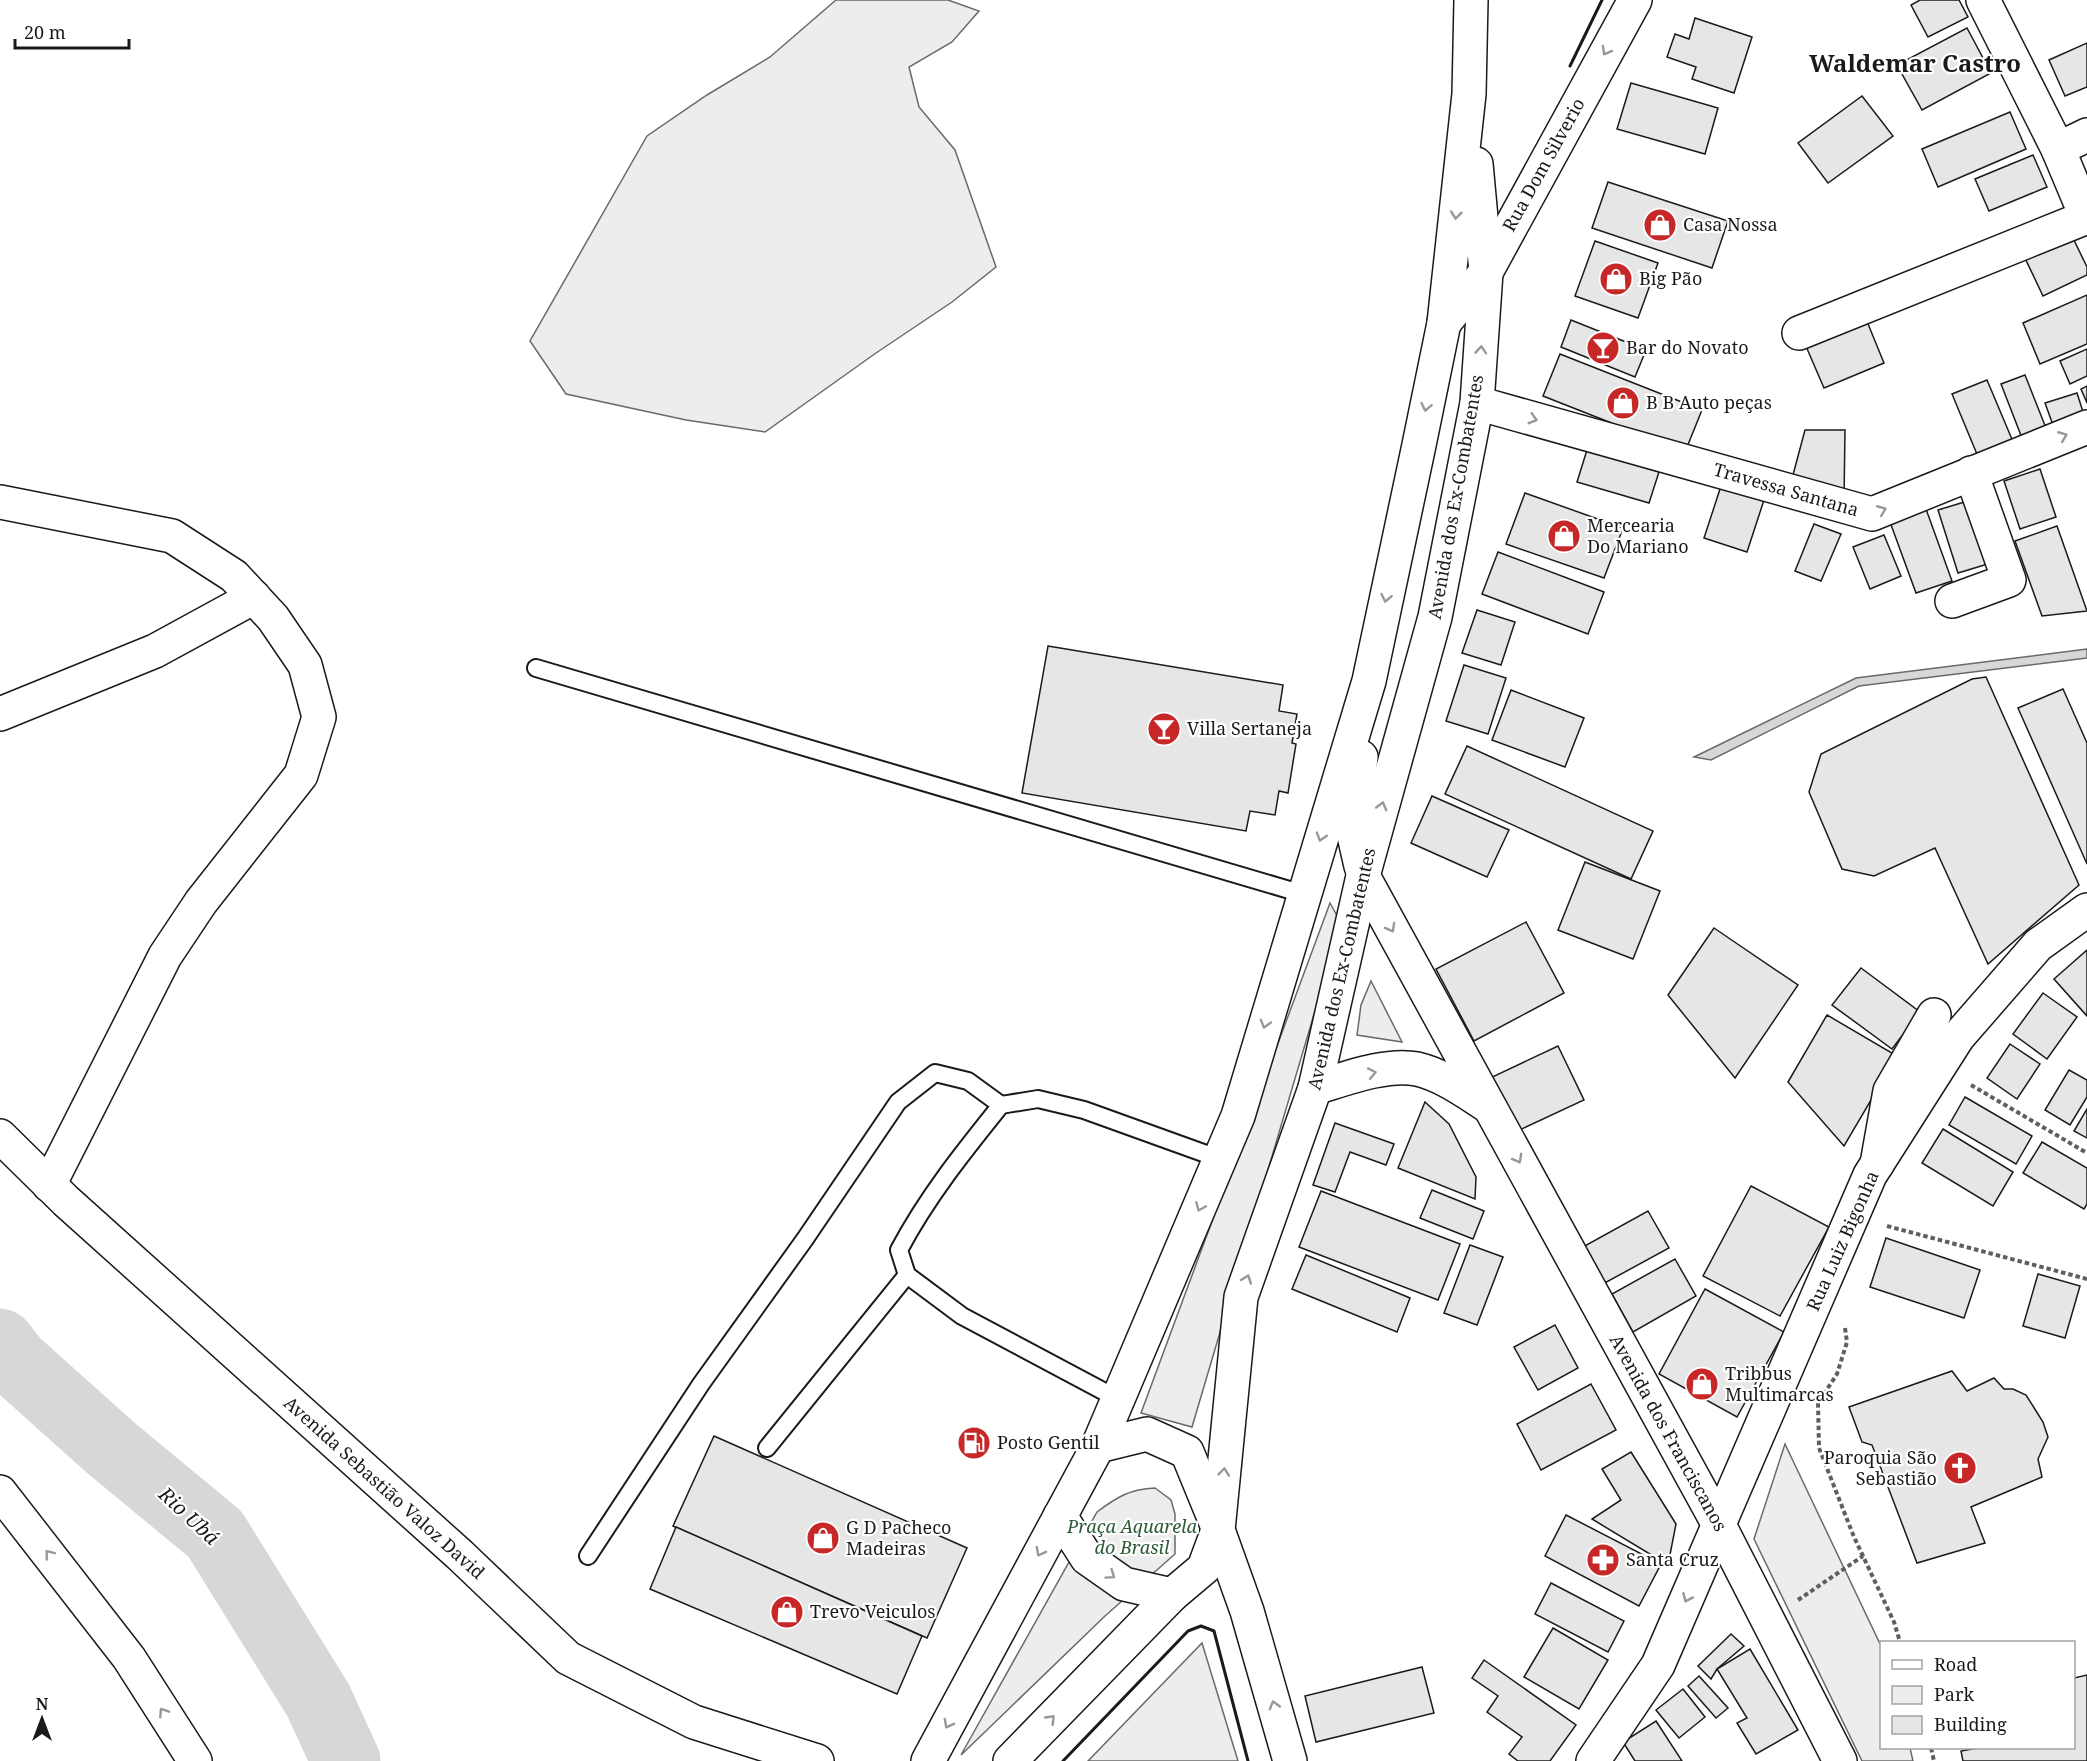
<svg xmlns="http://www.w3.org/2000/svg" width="2087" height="1761" font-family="'Noto Serif',serif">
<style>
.green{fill:#ededed;stroke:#6a6a6a;stroke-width:1.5}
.water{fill:#d7d7d7;stroke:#6a6a6a;stroke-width:1.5}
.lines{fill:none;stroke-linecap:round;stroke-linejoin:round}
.river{stroke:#d7d7d7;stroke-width:69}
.building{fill:#e6e6e6;stroke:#1a1a1a;stroke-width:1.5}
.service-casing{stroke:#1a1a1a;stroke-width:20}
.minor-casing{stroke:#1a1a1a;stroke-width:36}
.tertiary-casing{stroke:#1a1a1a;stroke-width:36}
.secondary-casing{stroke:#1a1a1a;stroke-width:36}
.primary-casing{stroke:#1a1a1a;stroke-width:36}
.path{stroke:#5f5f5f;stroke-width:4;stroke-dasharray:4.5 3;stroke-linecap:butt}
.service{stroke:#fff;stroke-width:16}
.minor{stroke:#fff;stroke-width:33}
.tertiary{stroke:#fff;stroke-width:33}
.secondary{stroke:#fff;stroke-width:33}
.primary{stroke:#fff;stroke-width:33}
.wall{stroke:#1a1a1a;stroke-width:3}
.oneway{stroke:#989898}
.labels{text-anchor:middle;stroke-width:4.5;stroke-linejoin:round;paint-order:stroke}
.street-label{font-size:18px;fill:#1a1a1a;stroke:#fff}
.poi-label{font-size:18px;fill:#1a1a1a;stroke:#fff;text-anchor:start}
.park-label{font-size:18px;font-style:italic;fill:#2b5a34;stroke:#fff}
.water-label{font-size:20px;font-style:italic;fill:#1a1a1a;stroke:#fff}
.district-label{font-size:24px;font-weight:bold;fill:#1a1a1a;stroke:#fff}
</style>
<rect width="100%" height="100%" fill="#fff"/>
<g class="green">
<polygon points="836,0 948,0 979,11 952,42 909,67 919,107 955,150 996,267 952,302 876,353 765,432 686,420 566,394 530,341 647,136 707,95 770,57"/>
<polygon points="1330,903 1341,923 1192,1427 1141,1413"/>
<polygon points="1371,981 1402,1042 1357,1035 1361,1005"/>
<polygon points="1785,1444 1881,1646 1882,1748 1910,1748 1913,1761 1862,1761 1754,1539"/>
<path d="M1155 1488 1171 1500 1175 1514V1554L1105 1616 961 1755 1097 1512C1117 1497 1130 1489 1155 1488Z"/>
<polygon points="1202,1643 1238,1761 1088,1761"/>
</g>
<polygon class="water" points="2087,649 2087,658 1859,686 1711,760 1694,757 1856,678"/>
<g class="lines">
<polyline class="river" points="0,1343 15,1362 111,1448 215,1534 318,1700 346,1761"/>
</g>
<g class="building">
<polygon points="1920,0 1959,0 1968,17 1928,37 1911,5"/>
<polygon points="1695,18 1752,37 1734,93 1692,79 1696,67 1667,57 1675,34 1689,39"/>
<polygon points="1967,28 1991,73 1922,110 1897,65"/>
<polygon points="2087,43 2087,87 2065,96 2049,60"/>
<polygon points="1631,83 1718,108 1705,154 1617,129"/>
<polygon points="1862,96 1893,136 1828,183 1798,143"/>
<polygon points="2010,112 2026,149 1938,187 1922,149"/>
<polygon points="2033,155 2047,187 1989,211 1975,179"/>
<polygon points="1608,182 1728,221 1712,268 1592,228"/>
<polygon points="2071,234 2087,267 2087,275 2043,296 2024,256"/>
<polygon points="1595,241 1658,263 1638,318 1575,296"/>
<polygon points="2087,295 2087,344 2040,364 2023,323"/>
<polygon points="1866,319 1884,363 1824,388 1805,344"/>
<polygon points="1571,320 1646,350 1635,377 1561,347"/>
<polygon points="2087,349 2087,376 2070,384 2060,361"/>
<polygon points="1560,354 1702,410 1685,452 1543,396"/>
<polygon points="2025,375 2046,428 2022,438 2001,384"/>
<polygon points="1987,380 2014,444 1979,459 1952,394"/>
<polygon points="2087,386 2087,403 2081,389"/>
<polygon points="2077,393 2084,415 2053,425 2045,403"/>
<polygon points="1805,430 1845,430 1844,500 1790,486"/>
<polygon points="1587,450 1659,472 1649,503 1577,482"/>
<polygon points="2040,469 2056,517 2020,529 2004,481"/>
<polygon points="1721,486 1764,500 1747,552 1704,538"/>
<polygon points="1525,493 1623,528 1604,578 1506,544"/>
<polygon points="1971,500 1991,563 1958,573 1938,510"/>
<polygon points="1926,509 1952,581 1916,593 1890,522"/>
<polygon points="1814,524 1841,534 1821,581 1795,571"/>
<polygon points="2057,526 2087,611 2042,616 2015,541"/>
<polygon points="1884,535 1901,576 1870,589 1853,547"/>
<polygon points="1498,552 1604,592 1588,634 1482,594"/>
<polygon points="1477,610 1515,622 1501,665 1462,653"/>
<polygon points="1048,646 1283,685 1279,711 1297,714 1292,743 1296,744 1288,793 1279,791 1275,815 1250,811 1246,831 1022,793"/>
<polygon points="1464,665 1506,678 1488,734 1446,721"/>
<polygon points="1986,677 2079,885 1988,964 1935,848 1874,876 1842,869 1809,792 1821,754 1972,679"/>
<polygon points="2063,689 2087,743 2087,864 2018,708"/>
<polygon points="1511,690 1584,718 1565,767 1492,740"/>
<polygon points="1467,746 1653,831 1631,879 1445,794"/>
<polygon points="1432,796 1509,830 1487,877 1411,843"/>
<polygon points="1585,862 1660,891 1633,959 1558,930"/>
<polygon points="1526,922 1564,993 1474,1041 1436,969"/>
<polygon points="1714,928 1798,985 1735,1078 1668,995"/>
<polygon points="2087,950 2087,1016 2054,979"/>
<polygon points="1861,968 1920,1012 1892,1049 1832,1005"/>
<polygon points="2043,993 2077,1017 2047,1059 2013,1034"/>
<polygon points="1827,1015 1897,1056 1844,1146 1788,1082"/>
<polygon points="2010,1044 2040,1064 2017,1099 1987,1078"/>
<polygon points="1558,1046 1584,1100 1513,1133 1488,1079"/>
<polygon points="2069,1070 2087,1080 2087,1097 2070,1125 2045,1110"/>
<polygon points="1965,1097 2032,1136 2016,1164 1949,1125"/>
<polygon points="1425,1102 1449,1124 1476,1177 1475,1199 1398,1168"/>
<polygon points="2087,1109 2087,1138 2074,1131"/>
<polygon points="1335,1123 1394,1144 1386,1165 1350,1152 1335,1192 1313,1185"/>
<polygon points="1943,1129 2013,1172 1993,1206 1922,1163"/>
<polygon points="2042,1142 2087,1168 2087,1204 2084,1209 2023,1173"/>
<polygon points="1751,1186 1829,1227 1780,1316 1703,1276"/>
<polygon points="1432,1190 1484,1211 1473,1239 1420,1218"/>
<polygon points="1321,1191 1460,1244 1438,1300 1299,1247"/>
<polygon points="1648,1211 1669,1248 1601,1285 1581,1248"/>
<polygon points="1886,1238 1980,1270 1964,1318 1870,1287"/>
<polygon points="1470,1245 1503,1257 1477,1325 1444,1313"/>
<polygon points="1306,1255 1410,1298 1397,1332 1292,1289"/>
<polygon points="1675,1259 1696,1296 1633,1332 1612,1294"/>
<polygon points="2038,1274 2080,1286 2065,1338 2023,1326"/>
<polygon points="1705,1289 1784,1332 1737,1417 1659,1374"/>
<polygon points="1555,1325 1578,1368 1538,1390 1514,1347"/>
<polygon points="1952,1371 1967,1391 1994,1378 2004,1389 2013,1389 2026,1395 2043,1422 2048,1437 2038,1459 2042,1477 1971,1507 1985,1543 1917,1563 1872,1445 1862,1442 1849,1407"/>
<polygon points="1591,1384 1616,1430 1541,1470 1517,1424"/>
<polygon points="714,1436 967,1548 927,1638 673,1526"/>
<polygon points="1631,1452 1676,1524 1668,1565 1592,1519 1621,1500 1602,1469"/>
<polygon points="1566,1515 1661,1564 1639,1606 1545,1556"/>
<polygon points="676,1527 922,1636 897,1694 650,1589"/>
<polygon points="1551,1583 1624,1621 1608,1652 1535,1614"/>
<polygon points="1553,1628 1608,1660 1579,1709 1524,1677"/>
<polygon points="1731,1634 1744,1646 1717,1669 1711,1679 1698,1666"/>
<polygon points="1750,1649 1798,1730 1756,1754 1737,1723 1747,1718 1717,1669"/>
<polygon points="1484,1660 1576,1725 1550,1761 1518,1761 1509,1754 1522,1737 1487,1712 1498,1696 1472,1678"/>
<polygon points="1422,1667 1434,1713 1316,1742 1305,1696"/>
<polygon points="2087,1675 2087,1761 1963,1761 1961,1751 1978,1748 2074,1748 2074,1678"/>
<polygon points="1699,1676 1728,1708 1716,1718 1688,1686"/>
<polygon points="1683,1689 1705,1717 1679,1738 1656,1710"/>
<polygon points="1656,1721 1682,1761 1635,1761 1623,1742"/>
</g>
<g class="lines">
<defs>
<g id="service">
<polyline points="536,668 1303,894"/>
<path d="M1118 1399 962 1316 907 1275 899 1250C927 1197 964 1151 1001 1105L1038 1099 1084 1110 1220 1159"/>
<polyline points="767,1448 907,1275"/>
<polyline points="588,1556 701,1384 805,1239 898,1102 935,1073 968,1081 1001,1105"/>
</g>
<g id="minor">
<polyline points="1983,0 2058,149 2087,218"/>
<polyline points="2058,149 2087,135"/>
<polyline points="1444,323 1486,272 1635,0"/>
<polyline points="1799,333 2087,217"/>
<polyline points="1477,403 1872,514 2087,427"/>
<polyline points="0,502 172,536 234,576 273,618 305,665 319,717 301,775 201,902 165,956 49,1185"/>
<polyline points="1952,601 2009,580 1971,473"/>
<polyline points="0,714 155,651 254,597"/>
<polyline points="0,1136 66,1201 460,1555 568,1658 694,1722 817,1761"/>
<polyline points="1877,1164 1890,1091 1934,1015"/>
</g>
<g id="tertiary">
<polyline points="0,1492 129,1658 195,1761"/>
<polyline points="1593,1761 1658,1665 1870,1175 1958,1037 2038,945 2087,910"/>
</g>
<g id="secondary">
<polyline points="1363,876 1719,1525 1840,1761"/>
<path d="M1315 1088C1345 1079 1386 1063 1417 1069 1443 1075 1466 1092 1488 1106"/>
<polyline points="1218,1530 1247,1611 1290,1761"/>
</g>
<g id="primary">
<polyline points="1361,757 1353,831 1361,866"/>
<polyline points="1098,1446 1147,1434 1187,1452 1217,1525"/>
<polyline points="1060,1516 1087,1558 1124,1584 1172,1595"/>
<polyline points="928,1761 1098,1446 1238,1116 1369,681 1419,445 1444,323 1469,94 1471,0"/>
<polyline points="1010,1761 1172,1595 1204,1568 1218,1530 1241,1297 1315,1088 1363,876 1435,617 1477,403 1486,272 1476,164"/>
</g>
</defs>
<use href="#service" class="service-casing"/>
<use href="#minor" class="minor-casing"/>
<use href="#tertiary" class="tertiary-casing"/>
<use href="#secondary" class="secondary-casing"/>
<use href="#primary" class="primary-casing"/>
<g class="path">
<polyline points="1971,1085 2087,1153"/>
<polyline points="1887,1226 2087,1279"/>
<polyline points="1845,1328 1847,1342 1837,1374 1818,1403 1819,1448 1854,1537 1894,1622 1900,1642"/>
<polyline points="1798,1600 1863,1556"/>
<polyline points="1931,1748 1934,1761"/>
</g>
<use href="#service" class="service"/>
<use href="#minor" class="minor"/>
<use href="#tertiary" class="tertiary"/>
<use href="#secondary" class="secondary"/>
<use href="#primary" class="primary"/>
<g class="wall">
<polyline points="1570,66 1602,0"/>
<polyline points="1063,1761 1188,1631 1201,1626 1214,1631 1248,1761"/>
</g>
</g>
<defs><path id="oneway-chevron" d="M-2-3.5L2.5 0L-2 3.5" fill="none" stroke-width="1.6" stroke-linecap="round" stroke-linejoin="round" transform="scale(1.5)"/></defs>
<g class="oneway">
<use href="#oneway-chevron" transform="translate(1606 51) rotate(119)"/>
<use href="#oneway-chevron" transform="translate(1456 215) rotate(96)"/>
<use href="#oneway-chevron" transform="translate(1481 350) rotate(-86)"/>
<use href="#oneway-chevron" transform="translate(1426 407) rotate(102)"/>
<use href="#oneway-chevron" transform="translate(1533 419) rotate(16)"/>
<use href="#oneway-chevron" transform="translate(2063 436) rotate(-22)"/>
<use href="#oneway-chevron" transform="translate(1882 510) rotate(-22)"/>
<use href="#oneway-chevron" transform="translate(1386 598) rotate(102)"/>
<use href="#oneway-chevron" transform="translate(1382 806) rotate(-75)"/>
<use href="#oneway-chevron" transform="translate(1321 837) rotate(107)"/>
<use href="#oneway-chevron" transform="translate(1391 928) rotate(61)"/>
<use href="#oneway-chevron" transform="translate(1265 1024) rotate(106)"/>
<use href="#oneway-chevron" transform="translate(1372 1073) rotate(-11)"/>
<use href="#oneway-chevron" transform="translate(1518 1159) rotate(61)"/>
<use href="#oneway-chevron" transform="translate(1200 1207) rotate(113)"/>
<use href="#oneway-chevron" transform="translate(1247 1279) rotate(-70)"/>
<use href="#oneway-chevron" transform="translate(1224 1472) rotate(-84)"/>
<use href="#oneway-chevron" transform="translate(1040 1552) rotate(118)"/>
<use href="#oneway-chevron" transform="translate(49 1554) rotate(-128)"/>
<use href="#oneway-chevron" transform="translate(1111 1575) rotate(35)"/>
<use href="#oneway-chevron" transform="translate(1687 1598) rotate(114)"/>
<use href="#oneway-chevron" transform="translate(1274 1705) rotate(-106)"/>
<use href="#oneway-chevron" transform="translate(163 1712) rotate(-123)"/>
<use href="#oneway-chevron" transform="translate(1051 1719) rotate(-46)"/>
<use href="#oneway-chevron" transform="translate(948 1724) rotate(118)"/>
</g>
<defs>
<symbol id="shop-disc" viewBox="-11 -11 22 22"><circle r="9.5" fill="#c62828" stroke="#fff"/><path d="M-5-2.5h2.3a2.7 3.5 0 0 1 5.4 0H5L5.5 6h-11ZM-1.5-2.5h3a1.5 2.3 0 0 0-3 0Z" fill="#fff"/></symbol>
<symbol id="bar-disc" viewBox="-11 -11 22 22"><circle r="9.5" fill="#c62828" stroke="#fff"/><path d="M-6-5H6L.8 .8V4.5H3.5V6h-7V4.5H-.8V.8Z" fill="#fff"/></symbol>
<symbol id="fuel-disc" viewBox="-11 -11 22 22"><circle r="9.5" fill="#c62828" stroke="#fff"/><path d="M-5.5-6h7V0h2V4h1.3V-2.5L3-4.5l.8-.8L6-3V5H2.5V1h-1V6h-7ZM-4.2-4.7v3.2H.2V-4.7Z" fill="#fff"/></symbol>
<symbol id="church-disc" viewBox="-11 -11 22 22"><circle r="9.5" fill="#c62828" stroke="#fff"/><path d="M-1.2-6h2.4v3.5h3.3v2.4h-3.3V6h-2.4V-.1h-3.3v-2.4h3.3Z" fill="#fff"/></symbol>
<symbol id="pharmacy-disc" viewBox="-11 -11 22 22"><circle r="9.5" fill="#c62828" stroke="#fff"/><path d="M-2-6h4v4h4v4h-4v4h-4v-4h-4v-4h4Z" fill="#fff"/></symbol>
</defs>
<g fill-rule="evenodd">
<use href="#shop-disc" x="1641" y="206" width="38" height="38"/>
<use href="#shop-disc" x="1597" y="260" width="38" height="38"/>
<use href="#bar-disc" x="1584" y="329" width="38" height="38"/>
<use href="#shop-disc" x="1604" y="384" width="38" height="38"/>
<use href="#shop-disc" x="1545" y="517" width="38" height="38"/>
<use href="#bar-disc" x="1145" y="710" width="38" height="38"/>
<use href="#shop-disc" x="1683" y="1365" width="38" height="38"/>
<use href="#fuel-disc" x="955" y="1424" width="38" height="38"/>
<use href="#church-disc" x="1941" y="1449" width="38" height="38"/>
<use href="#shop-disc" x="804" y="1519" width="38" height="38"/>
<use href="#pharmacy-disc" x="1584" y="1541" width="38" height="38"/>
<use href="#shop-disc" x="768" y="1593" width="38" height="38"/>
</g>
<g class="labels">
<g class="street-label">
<text transform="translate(1544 165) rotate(-61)" y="6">Rua Dom Silverio</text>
<text transform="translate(1786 490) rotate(16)" y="6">Travessa Santana</text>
<text transform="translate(1456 497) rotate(-80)" y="6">Avenida dos Ex-Combatentes</text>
<text transform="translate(1342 969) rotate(-77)" y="6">Avenida dos Ex-Combatentes</text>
<text transform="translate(1843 1241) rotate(-66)" y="6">Rua Luiz Bigonha</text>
<text transform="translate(1668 1433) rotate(61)" y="6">Avenida dos Franciscanos</text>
<text transform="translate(384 1488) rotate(42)" y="6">Avenida Sebastião Valoz David</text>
</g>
<g class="poi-label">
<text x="1683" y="231">Casa Nossa</text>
<text x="1639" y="285">Big Pão</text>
<text x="1626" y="354">Bar do Novato</text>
<text x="1646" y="409">B B Auto peças</text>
<text x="1587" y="532">Mercearia<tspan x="1587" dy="21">Do Mariano</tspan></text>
<text x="1187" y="735">Villa Sertaneja</text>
<text x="1725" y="1380">Tribbus<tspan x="1725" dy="21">Multimarcas</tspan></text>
<text x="997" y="1449">Posto Gentil</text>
<text x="1937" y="1464" text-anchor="end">Paroquia São<tspan x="1937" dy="21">Sebastião</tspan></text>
<text x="846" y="1534">G D Pacheco<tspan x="846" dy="21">Madeiras</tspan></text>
<text x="1626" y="1566">Santa Cruz</text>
<text x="810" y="1618">Trevo Veiculos</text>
</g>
<g class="park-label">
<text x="1132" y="1533">Praça Aquarela<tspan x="1132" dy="21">do Brasil</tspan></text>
</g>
<g class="water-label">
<text transform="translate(189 1516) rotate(43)" y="7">Rio Ubá</text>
</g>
<g class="district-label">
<text x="1915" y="72">Waldemar Castro</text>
</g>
</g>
<rect x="1880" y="1641" width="195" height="108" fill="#ffffff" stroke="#a3a3a3" stroke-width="1.5"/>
<rect x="1892" y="1660" width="30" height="9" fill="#ffffff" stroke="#a3a3a3" stroke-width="1.5"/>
<text x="1934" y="1671" font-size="18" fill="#1a1a1a">Road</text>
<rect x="1892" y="1686" width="30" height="18" fill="#ededed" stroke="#a3a3a3" stroke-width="1.5"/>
<text x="1934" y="1701" font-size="18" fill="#1a1a1a">Park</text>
<rect x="1892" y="1716" width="30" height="18" fill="#e6e6e6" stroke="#a3a3a3" stroke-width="1.5"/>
<text x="1934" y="1731" font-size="18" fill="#1a1a1a">Building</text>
<g transform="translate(42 1719)" stroke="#ffffff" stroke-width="4.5" paint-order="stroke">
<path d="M0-4.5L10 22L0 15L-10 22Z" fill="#1a1a1a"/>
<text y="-9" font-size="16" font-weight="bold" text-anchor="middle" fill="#1a1a1a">N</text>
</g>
<path d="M15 39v9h114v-9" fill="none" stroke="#1a1a1a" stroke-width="3"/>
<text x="24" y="39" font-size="18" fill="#1a1a1a" stroke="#ffffff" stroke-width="4.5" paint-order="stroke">20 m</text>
</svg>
